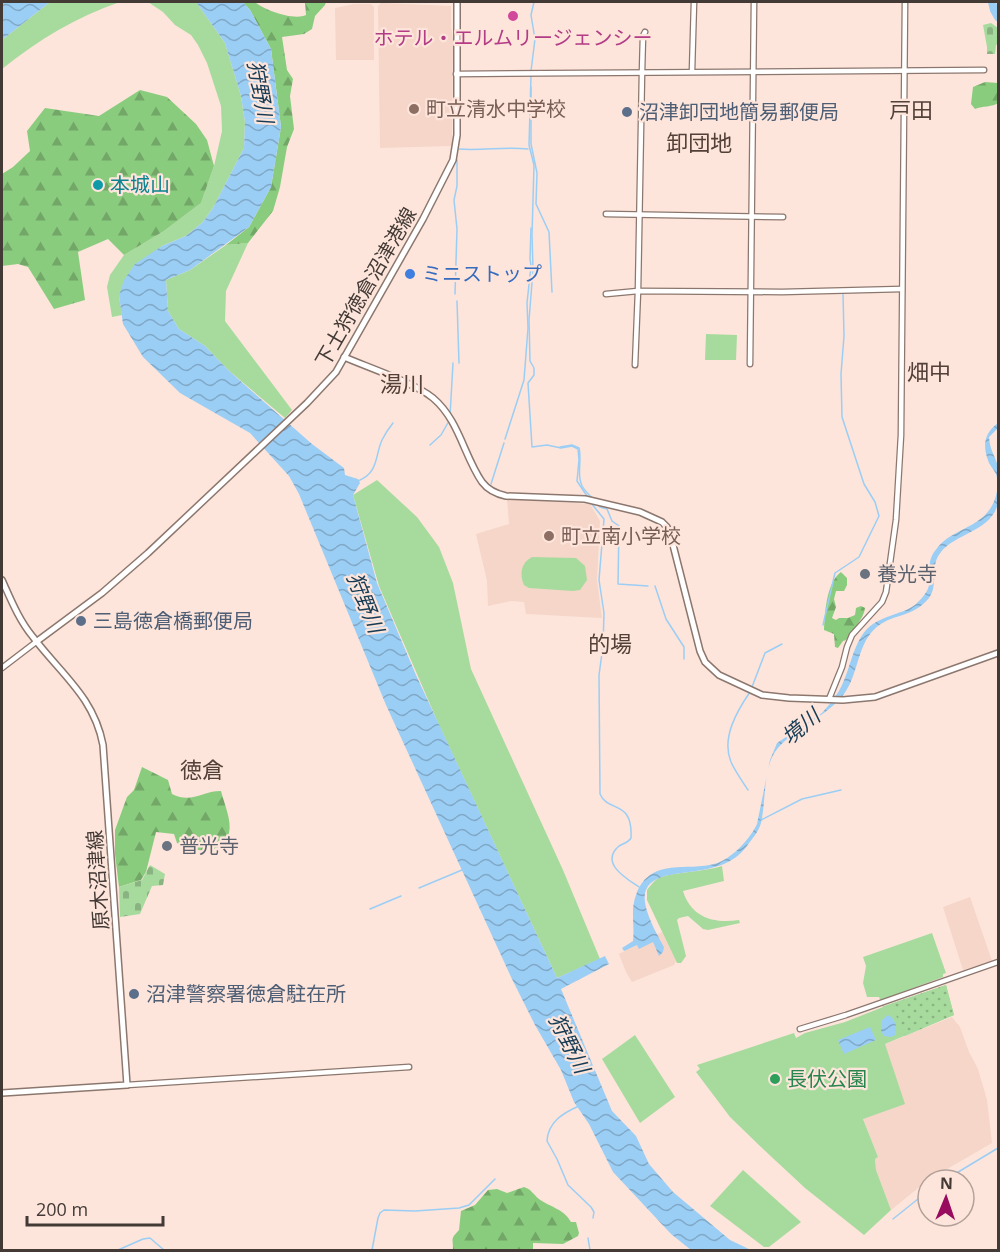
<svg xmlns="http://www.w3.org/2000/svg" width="1000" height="1252" font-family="'Open Sans','Noto Sans JP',sans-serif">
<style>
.built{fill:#f5d6c9}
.green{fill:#a7db9e}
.forest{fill:url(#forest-firs)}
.cemetery{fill:url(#cemetery-stones)}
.park{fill:url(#park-dots)}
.water{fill:url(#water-waves)}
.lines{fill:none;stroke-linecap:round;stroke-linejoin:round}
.stream{stroke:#9bcef5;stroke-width:1.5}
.river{stroke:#9bcef5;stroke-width:8}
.minor-casing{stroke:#8c776e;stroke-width:7}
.major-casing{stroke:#8c776e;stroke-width:8}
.minor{stroke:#fff;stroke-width:4.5}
.major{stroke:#fff;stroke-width:5}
.hotel-dot{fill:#d1479c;stroke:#fde5db;stroke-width:2}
.education-dot{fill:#8d6e63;stroke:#fde5db;stroke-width:2}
.service-dot{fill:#5c6f8a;stroke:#fde5db;stroke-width:2}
.culture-dot{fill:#0f9aa8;stroke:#fde5db;stroke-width:2}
.shop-dot{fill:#3f7fe0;stroke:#fde5db;stroke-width:2}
.worship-dot{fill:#6b7280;stroke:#fde5db;stroke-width:2}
.leisure-dot{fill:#2e9e5b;stroke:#fde5db;stroke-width:2}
.labels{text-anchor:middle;stroke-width:4.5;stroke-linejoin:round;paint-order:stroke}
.hotel-label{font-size:20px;fill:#b23c85;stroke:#fde5db}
.education-label{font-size:20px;fill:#785e54;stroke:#fde5db;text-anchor:start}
.service-label{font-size:20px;fill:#4e5e75;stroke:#fde5db;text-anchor:start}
.culture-label{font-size:20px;fill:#0d838f;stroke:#fde5db;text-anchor:start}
.shop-label{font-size:20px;fill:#366cbe;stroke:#fde5db;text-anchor:start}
.street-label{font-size:20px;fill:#433a36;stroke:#fde5db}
.worship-label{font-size:20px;fill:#5b616d;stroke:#fde5db;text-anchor:start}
.leisure-label{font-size:20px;fill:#27864d;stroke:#fde5db;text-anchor:start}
.water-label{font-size:21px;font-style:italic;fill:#153b55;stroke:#fde5db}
.quarter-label{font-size:22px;fill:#534038;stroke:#fde5db}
</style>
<defs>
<pattern id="forest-firs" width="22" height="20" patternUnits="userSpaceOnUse" patternTransform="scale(1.5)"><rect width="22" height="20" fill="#89cc7e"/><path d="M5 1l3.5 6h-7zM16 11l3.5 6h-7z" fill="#72a768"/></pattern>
<pattern id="cemetery-stones" width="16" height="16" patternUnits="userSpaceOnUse" patternTransform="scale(1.5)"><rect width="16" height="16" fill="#a7db9e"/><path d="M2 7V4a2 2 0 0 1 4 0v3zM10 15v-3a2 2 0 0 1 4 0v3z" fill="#8ab382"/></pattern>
<pattern id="park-dots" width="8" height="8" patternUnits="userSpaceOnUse" patternTransform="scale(1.5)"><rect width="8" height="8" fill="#a7db9e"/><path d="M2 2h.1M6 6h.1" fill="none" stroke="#8ab382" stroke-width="1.8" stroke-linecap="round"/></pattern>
<pattern id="water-waves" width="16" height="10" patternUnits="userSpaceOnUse" patternTransform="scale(1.5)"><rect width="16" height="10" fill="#9bcef5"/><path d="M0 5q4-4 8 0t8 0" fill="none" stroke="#80a8c7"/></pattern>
</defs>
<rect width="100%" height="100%" fill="#fde5db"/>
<g class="built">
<polygon points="381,3 451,6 451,26 453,41 452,146 380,148 378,6"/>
<polygon points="354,4 371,4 374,7 374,60 336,60 335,8"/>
<polygon points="507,499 590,504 600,521 597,580 602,618 526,614 524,602 511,601 488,606 487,581 476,534 509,524"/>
<polygon points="970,897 992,961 963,970 943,907"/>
<polygon points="662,932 676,961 674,965 632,982 626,972 619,954"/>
<polygon points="952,1017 960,1027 969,1052 978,1069 987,1100 992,1143 928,1180 891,1210 876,1170 875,1158 878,1157 841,1062"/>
</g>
<g class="green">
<path d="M50 2H120C76 17 38 40 2 69V40Z"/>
<polygon points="148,2 196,2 225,43 241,96 245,122 244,148 213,208 203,222 186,236 162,246 119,296 122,315 112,317 107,287 110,275 124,255 164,231 201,203 214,166 222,131 221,106 207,63 198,45 191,35 175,25 163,12"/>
<polygon points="248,243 226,291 225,321 292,410 285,418 228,370 205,346 179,329 168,311 166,280 190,270 226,245"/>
<polygon points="706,334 737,335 736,360 705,360"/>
<polygon points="377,480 417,517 439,547 453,583 471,669 563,870 600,959 557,978 439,725 379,586 353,495"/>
<path d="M532 557 576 558 585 566 587 580 580 590 573 591 529 588 524 585C519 574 521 563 532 557Z"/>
<path d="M722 866 724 881 683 891C691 917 713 924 739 920L740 923 708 930 703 929 688 916 679 918 677 920 686 956 681 963H677L647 900V890C650 886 653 882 657 879 669 872 705 872 722 866Z"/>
<polygon points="932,933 946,973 943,974 943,977 881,1000 884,1006 946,985 954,1015 885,1044 905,1104 863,1119 878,1157 875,1159 876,1170 891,1210 864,1235 805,1188 761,1147 730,1117 696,1072 700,1069 697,1065 794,1033 796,1038 805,1033 845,1022 883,1007 879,997 867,997 863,983 866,966 863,957"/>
<polygon points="635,1035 675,1097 640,1123 602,1059"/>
<polygon points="743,1170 801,1222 769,1247 764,1247 710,1206"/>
</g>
<g class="forest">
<path d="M243 2H255C264 10 294 21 306 15L305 2 319 3 326 2 325 5 315 16 312 29 304 34 282 37 287 70 293 79 290 96 294 129 287 147 280 187 273 211 248 243 226 245 249 227 271 187 281 127 271 49 250 10Z"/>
<path d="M985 82 998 83V103C993 107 982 106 975 109L971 104 973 87Z"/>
<polygon points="140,90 167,97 196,124 207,140 214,166 201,203 164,231 124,255 108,239 78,252 85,300 54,309 28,267 18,264 2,266 2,174 13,167 30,151 27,131 45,108 99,116"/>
<path d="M841 572 847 578V585L844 591H836L834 599 836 607 832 618 836 620 839 618H848L855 615 856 608 861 606 865 608C864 619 852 630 846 640L843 641 838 648 835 647 834 634 824 630C825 613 826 583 841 572Z"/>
<path d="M142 767 168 780 172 794C192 804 201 791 221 791 224 803 232 821 229 833 224 857 192 852 177 843L174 834 156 832 146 872 141 880 119 887 115 854V830L127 797 134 790Z"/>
<path d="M524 1187C531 1189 533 1194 539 1199 550 1207 564 1209 571 1222H576L579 1233 578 1236 563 1244 533 1243V1250H453C453 1237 450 1240 459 1230L461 1211 475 1205 488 1190 497 1189 507 1193Z"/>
</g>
<g class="cemetery">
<polygon points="991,23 998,28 998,44 996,45 995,54 987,54 987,47 983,25"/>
<polygon points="150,865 165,874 163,885 152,886 140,914 120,917 119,887 142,880"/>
</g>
<polygon class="park" points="946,985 954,1015 905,1036 891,1004"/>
<g class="water">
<polygon points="2,2 50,2 2,40"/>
<polygon points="196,2 243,2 250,10 271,49 281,127 271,187 249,227 190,270 166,280 168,311 179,329 205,346 228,370 312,444 344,468 345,475 358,479 360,483 353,495 377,583 416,675 557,978 605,956 609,964 561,989 612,1111 636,1136 649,1164 673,1192 730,1240 751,1250 691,1250 671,1234 613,1172 589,1124 574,1102 561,1070 535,1025 511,977 386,705 299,494 289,476 250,433 180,393 143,357 123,324 119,296 124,280 135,264 162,246 186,236 203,222 213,208 244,148 245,122 241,96 225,43"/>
<path d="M998 423V428L989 437C990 451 995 455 998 467 1000 476 1000 495 998 503 992 531 956 533 941 552 929 566 939 585 929 598 912 618 895 613 878 626 857 642 859 674 844 694 826 718 791 729 775 752 763 770 766 802 761 823 759 831 752 839 747 846 720 883 662 863 647 888 638 902 657 934 664 947L663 952 659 956 653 942 639 949 637 945 624 951 622 948 633 941C635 925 630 911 636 895 651 853 694 875 722 861 736 854 751 837 757 824L770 760 777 743 822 713C828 706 834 699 839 691 850 672 852 645 867 629 881 615 905 614 916 604 921 599 928 592 929 585 933 569 924 563 938 547 952 530 977 528 990 509 996 500 1000 485 996 474 994 470 991 467 989 463 982 446 984 433 998 423Z"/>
<path d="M888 1015C895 1018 898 1028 895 1035L891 1037 884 1036 881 1031 882 1020Z"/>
<polygon points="870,1027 876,1040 844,1054 838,1040"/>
</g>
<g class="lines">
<g class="stream">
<polyline points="531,71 535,39 531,15 534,2"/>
<polyline points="531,76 529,145 534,165 532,235 533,270 529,320 530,361 534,368 534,375 528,383 532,447 547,445 561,448 572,446 578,449 579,460 577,481 587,496"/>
<polyline points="531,87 531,144 537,173 536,204 549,232 552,292"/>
<path d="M459 149C483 151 505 146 528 149"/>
<polyline points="455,294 457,229 454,200 457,186 457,160"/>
<polyline points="457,301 459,363"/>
<polyline points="450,416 453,363"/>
<polyline points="505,439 524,380 528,328 527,303 531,266 530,259 531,228"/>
<polyline points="430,445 441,435 449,421"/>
<path d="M560 447 572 445 579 448C582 460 577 472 581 483 582 489 589 494 593 499"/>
<path d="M358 481C379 473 375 455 382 440 385 434 389 428 393 423"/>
<polyline points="491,484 504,443"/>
<path d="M591 503 604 519 599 580 604 613 603 646 599 675 600 794C608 813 633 799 631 838 628 843 624 843 619 846 599 863 627 879 639 887"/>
<polyline points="596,503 600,507 607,509 612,521 619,526 618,584 648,586"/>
<polyline points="655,586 666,619 684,647 684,659"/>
<polyline points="823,625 835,573 859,557 879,516 875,502 864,484 842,417 841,374 844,336 843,293"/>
<polyline points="752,687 765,653 782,644"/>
<path d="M748 790C742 781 735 771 731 762 721 738 737 711 750 692"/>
<polyline points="761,820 802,799 841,790"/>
<polyline points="419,888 462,870"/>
<polyline points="370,909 401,896"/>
<path d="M579 1106C563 1113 548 1122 547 1141L557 1159 568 1185 591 1207 594 1212 593 1218"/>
<polyline points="945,1180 998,1148"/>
<polyline points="893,1219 928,1191"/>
<polyline points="588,1238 590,1250"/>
<polyline points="118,1250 143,1239 150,1238 164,1250"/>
<polyline points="372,1250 378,1218 380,1213 384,1210 415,1211 459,1208 469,1205 495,1179"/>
</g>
<polyline class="river" points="992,2 994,10 998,17"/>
<defs>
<g id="minor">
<polyline points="692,71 694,2"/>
<polyline points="456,74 984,70"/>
<polyline points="606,214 783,217"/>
<polyline points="606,294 638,291 782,292 902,289"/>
<polyline points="750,364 754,2"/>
<polyline points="635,365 638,291 642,72 643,36 645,32"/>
<polyline points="2,668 36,642"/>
<polyline points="829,699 842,667 847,647 852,635 882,602 886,592 896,520 901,435 905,2"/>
<polyline points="800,1029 846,1015 998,962"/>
<polyline points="127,1085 409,1067"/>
</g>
<g id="major">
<path d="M344 357C367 367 415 383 433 398 459 420 464 456 482 482 488 490 497 494 506 496L585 499 640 512 662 522 667 527 672 541 700 651 705 662 719 675 762 695 789 698 843 700 875 697 998 653"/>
<path d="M2 580C11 600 19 620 33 637 61 674 94 697 103 745L127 1085 2 1093"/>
<polyline points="36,642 102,593 148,553 307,403 336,372 423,219 453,160 457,135 457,2"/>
</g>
</defs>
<use href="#minor" class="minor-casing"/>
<use href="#major" class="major-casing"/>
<use href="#minor" class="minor"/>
<use href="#major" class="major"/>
</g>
<circle class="hotel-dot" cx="513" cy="16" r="6"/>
<g class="education-dot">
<circle cx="414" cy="109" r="6"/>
<circle cx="549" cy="536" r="6"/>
</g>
<g class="service-dot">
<circle cx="627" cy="112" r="6"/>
<circle cx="81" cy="621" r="6"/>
<circle cx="134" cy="994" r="6"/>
</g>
<circle class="culture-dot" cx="98" cy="185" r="6"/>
<circle class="shop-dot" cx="410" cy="274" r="6"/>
<g class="worship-dot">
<circle cx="865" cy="574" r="6"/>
<circle cx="167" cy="846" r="6"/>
</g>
<circle class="leisure-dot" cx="775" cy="1079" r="6"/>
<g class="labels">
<g class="hotel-label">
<text x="513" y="45">ホテル・エルムリージェンシー</text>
</g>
<g class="education-label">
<text x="426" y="116">町立清水中学校</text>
<text x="561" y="543">町立南小学校</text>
</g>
<g class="service-label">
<text x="639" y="119">沼津卸団地簡易郵便局</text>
<text x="93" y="628">三島徳倉橋郵便局</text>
<text x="146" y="1001">沼津警察署徳倉駐在所</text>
</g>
<g class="culture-label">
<text x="110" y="192">本城山</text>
</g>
<g class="shop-label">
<text x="422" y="281">ミニストップ</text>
</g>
<g class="street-label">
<text transform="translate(366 287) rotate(-60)" y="7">下土狩徳倉沼津港線</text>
<text transform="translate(98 880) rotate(-94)" y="7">原木沼津線</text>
</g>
<g class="worship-label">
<text x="877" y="581">養光寺</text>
<text x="179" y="853">普光寺</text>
</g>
<g class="leisure-label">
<text x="787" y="1086">長伏公園</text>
</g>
<g class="water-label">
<text transform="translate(260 92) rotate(80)" y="7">狩野川</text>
<text transform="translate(365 603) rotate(68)" y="7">狩野川</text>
<text transform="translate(801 727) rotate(-40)" y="7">境川</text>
<text transform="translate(569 1044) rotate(63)" y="7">狩野川</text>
</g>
<g class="quarter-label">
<text x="911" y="118">戸田</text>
<text x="699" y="151">卸団地</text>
<text x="929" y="380">畑中</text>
<text x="402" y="392">湯川</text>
<text x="610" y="652">的場</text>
<text x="202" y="778">徳倉</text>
</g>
</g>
<rect width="1000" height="1252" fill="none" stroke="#433a36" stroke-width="6"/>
<g transform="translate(946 1198) rotate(2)"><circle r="28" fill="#fde5db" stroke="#b3a199" stroke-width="1.5"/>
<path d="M0-4.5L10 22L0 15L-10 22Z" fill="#980c60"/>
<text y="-9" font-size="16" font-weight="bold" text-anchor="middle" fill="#433a36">N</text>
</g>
<path d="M27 1216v9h136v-9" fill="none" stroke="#433a36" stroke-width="3"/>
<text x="36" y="1216" font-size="18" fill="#433a36" stroke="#fde5db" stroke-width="4.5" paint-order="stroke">200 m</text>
</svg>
